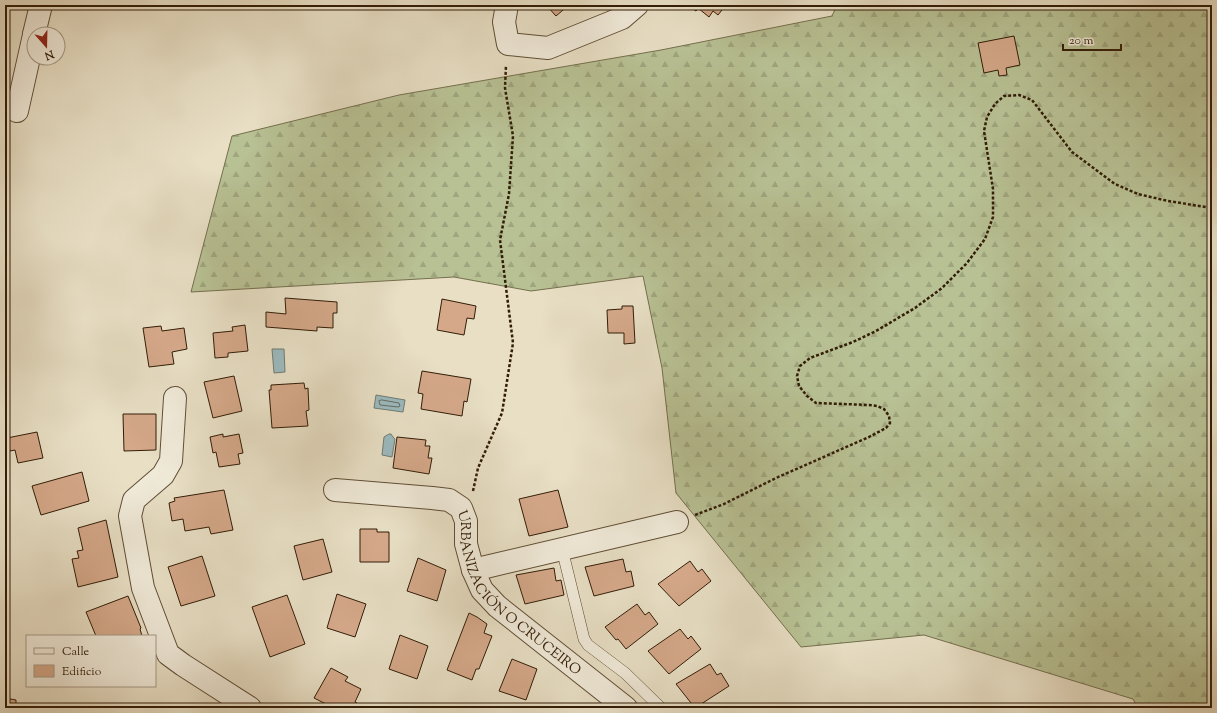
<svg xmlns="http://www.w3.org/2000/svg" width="1217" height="713" font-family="'Sorts Mill Goudy',serif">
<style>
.forest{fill:url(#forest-firs);stroke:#756f4e}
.water{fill:#9bbabe;stroke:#717b75}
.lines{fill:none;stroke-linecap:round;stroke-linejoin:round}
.shore{stroke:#666c62;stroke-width:1}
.building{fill:#d4a889;stroke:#321d07}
.lane-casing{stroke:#604e36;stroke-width:12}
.street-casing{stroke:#604e36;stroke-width:24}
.path{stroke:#321d07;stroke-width:2.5;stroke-dasharray:3 2;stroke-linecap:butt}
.lane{stroke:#f0ead9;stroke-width:11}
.street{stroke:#f0ead9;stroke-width:22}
.labels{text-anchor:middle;stroke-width:3.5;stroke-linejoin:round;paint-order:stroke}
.street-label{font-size:14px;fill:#321d07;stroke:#f0ead9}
</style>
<defs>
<pattern id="forest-firs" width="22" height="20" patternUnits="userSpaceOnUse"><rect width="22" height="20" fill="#b8c194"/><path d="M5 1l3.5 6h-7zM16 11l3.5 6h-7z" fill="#9fa57e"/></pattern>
</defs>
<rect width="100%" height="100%" fill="#e8dfc5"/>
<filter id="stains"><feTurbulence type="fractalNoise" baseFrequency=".005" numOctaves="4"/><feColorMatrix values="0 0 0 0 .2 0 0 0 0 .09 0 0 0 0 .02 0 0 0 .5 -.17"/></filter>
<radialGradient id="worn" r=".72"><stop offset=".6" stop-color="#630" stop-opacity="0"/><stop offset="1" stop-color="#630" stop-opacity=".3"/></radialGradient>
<polygon class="forest" points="837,5 1212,5 1212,708 1138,708 1133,699 924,635 801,647 676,493 662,368 643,276 531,291 454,277 191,292 232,136 399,95 661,50 832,16"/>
<g class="water">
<polygon points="272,349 284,349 285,372 274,373"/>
<polygon points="376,395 405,400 403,412 374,408"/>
<polygon points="389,434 391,434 393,437 395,439 392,457 382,455 384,437"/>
</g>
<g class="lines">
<polygon class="shore" points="382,400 399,403 400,406 398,407 380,405 379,401"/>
</g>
<g class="building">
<polygon points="546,5 569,5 556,16"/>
<polygon points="687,5 726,5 718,15 713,11 709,17 698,8 696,11"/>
<polygon points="1014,36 1020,65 1006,68 1007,75 999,76 998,70 984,73 978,43"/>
<polygon points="285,298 337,302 337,313 333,313 333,328 317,327 317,331 266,327 266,312 286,314"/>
<polygon points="442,299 476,306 474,319 467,318 464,335 437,330"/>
<polygon points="622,306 633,306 635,343 624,344 624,333 608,333 607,310 622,309"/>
<polygon points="245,325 248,351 228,353 228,357 215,358 213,333 233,331 232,327"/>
<polygon points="161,326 162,331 184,328 187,349 172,352 174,364 149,367 143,328"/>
<polygon points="422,371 471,379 467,402 464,401 462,416 421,409 423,394 418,393"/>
<polygon points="234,376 242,411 213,418 204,382"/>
<polygon points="304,383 305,389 308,388 309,410 306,411 308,426 272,428 269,390 271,390 271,385"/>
<polygon points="123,414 156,414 156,450 124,451"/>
<polygon points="37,432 43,458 18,463 15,450 10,451 7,438"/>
<polygon points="223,434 223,437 239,434 243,453 238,454 240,464 219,467 216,452 213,453 210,437"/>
<polygon points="397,437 426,440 425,446 430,446 428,458 432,458 429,474 393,468"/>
<polygon points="82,472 89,501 41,515 32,486"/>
<polygon points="224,490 233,530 211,534 209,527 185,531 183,519 172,521 169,503 175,501 174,498"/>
<polygon points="558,490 568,527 529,536 519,499"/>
<polygon points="106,520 118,577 78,587 72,559 79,558 77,551 83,550 78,528"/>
<polygon points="360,529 377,529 377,532 389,532 389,562 360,562"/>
<polygon points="323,539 332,572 303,580 294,546"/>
<polygon points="202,556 215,596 181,606 168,567"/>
<polygon points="418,558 446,570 437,601 407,591"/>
<polygon points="623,559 626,572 631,571 634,586 594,596 585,567"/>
<polygon points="690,561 698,572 702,569 711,581 679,606 658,584"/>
<polygon points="554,568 556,581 561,580 564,595 525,604 516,575"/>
<polygon points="337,594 366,604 355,637 327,628"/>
<polygon points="287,595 305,644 270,657 252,607"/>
<polygon points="128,596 141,628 140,629 142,636 96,636 86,612"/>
<polygon points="637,604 645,615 649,612 658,624 626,649 618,639 616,640 605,627"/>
<polygon points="469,613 477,617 487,624 484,633 492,636 479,669 476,669 472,680 447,670"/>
<polygon points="680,629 688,639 691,636 701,649 669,674 648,651"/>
<polygon points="400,635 428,646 417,679 389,669"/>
<polygon points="512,659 537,669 526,700 499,691"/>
<polygon points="710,664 717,675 721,673 729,686 695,708 676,684"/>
<polygon points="331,668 348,677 345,681 361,689 355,702 357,703 355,708 334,708 314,698"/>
<polygon points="5,698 16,700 16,706 28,708 5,708"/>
</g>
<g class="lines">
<defs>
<polyline id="lane" points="562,549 584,639 588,645 625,673 661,708"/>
<g id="street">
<polyline points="507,5 504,22 508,44 548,48 622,18 637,5"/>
<polyline points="34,34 41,5"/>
<polyline points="17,111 34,35"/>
<polyline points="175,398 171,461 163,475 134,500 130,516 143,588 168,654 183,665 250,708"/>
<path id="s1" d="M335 490 432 498 449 500 461 508 466 521V544L473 570 482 590 497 606 626 708"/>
<polyline points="473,570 677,522"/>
</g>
</defs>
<use href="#lane" class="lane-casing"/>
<use href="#street" class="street-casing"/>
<g class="path">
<polyline points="473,491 478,468 502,413 513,343 500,240 509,194 513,136 505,88 506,65"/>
<polyline points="695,515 724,504 776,478 869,437 886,428 890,423 889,416 884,409 877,406 869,405 816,403 807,396 799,386 797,376 800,366 810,358 853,342 876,331 915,308 942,288 967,263 985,239 993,217 993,189 984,131 987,117 995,104 1004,96 1019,95 1032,100 1072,152 1115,184 1138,194 1168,201 1212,208"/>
</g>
<use href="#lane" class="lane"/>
<use href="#street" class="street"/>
</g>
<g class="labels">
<g class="street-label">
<text dy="5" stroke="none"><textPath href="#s1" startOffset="237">URBANIZACIÓN O CRUCEIRO</textPath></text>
</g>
</g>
<rect width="1217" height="713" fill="none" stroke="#e8dfc5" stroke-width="20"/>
<rect x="6" y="6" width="1205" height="701" fill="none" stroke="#321d07" stroke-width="2"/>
<rect x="10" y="10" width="1197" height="693" fill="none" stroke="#321d07"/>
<rect x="26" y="635" width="130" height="52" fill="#f0ead9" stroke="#a49885"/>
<rect x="34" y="648" width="20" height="6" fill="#f0ead9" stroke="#a49885"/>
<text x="62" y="655" font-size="12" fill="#321d07">Calle</text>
<rect x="34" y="665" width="20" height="12" fill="#d4a889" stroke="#a49885"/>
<text x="62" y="675" font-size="12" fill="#321d07">Edificio</text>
<g transform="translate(46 46) rotate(160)"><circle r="19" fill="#f0ead9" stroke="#a49885"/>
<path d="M0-3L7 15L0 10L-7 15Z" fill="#8f2418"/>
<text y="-6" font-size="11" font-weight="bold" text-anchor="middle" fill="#321d07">N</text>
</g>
<path d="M1063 44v6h58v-6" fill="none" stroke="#321d07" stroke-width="2"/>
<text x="1069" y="44" font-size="12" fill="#321d07" stroke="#f0ead9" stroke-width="3" paint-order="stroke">20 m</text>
<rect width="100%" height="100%" filter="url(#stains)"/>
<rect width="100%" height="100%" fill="url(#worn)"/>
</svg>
